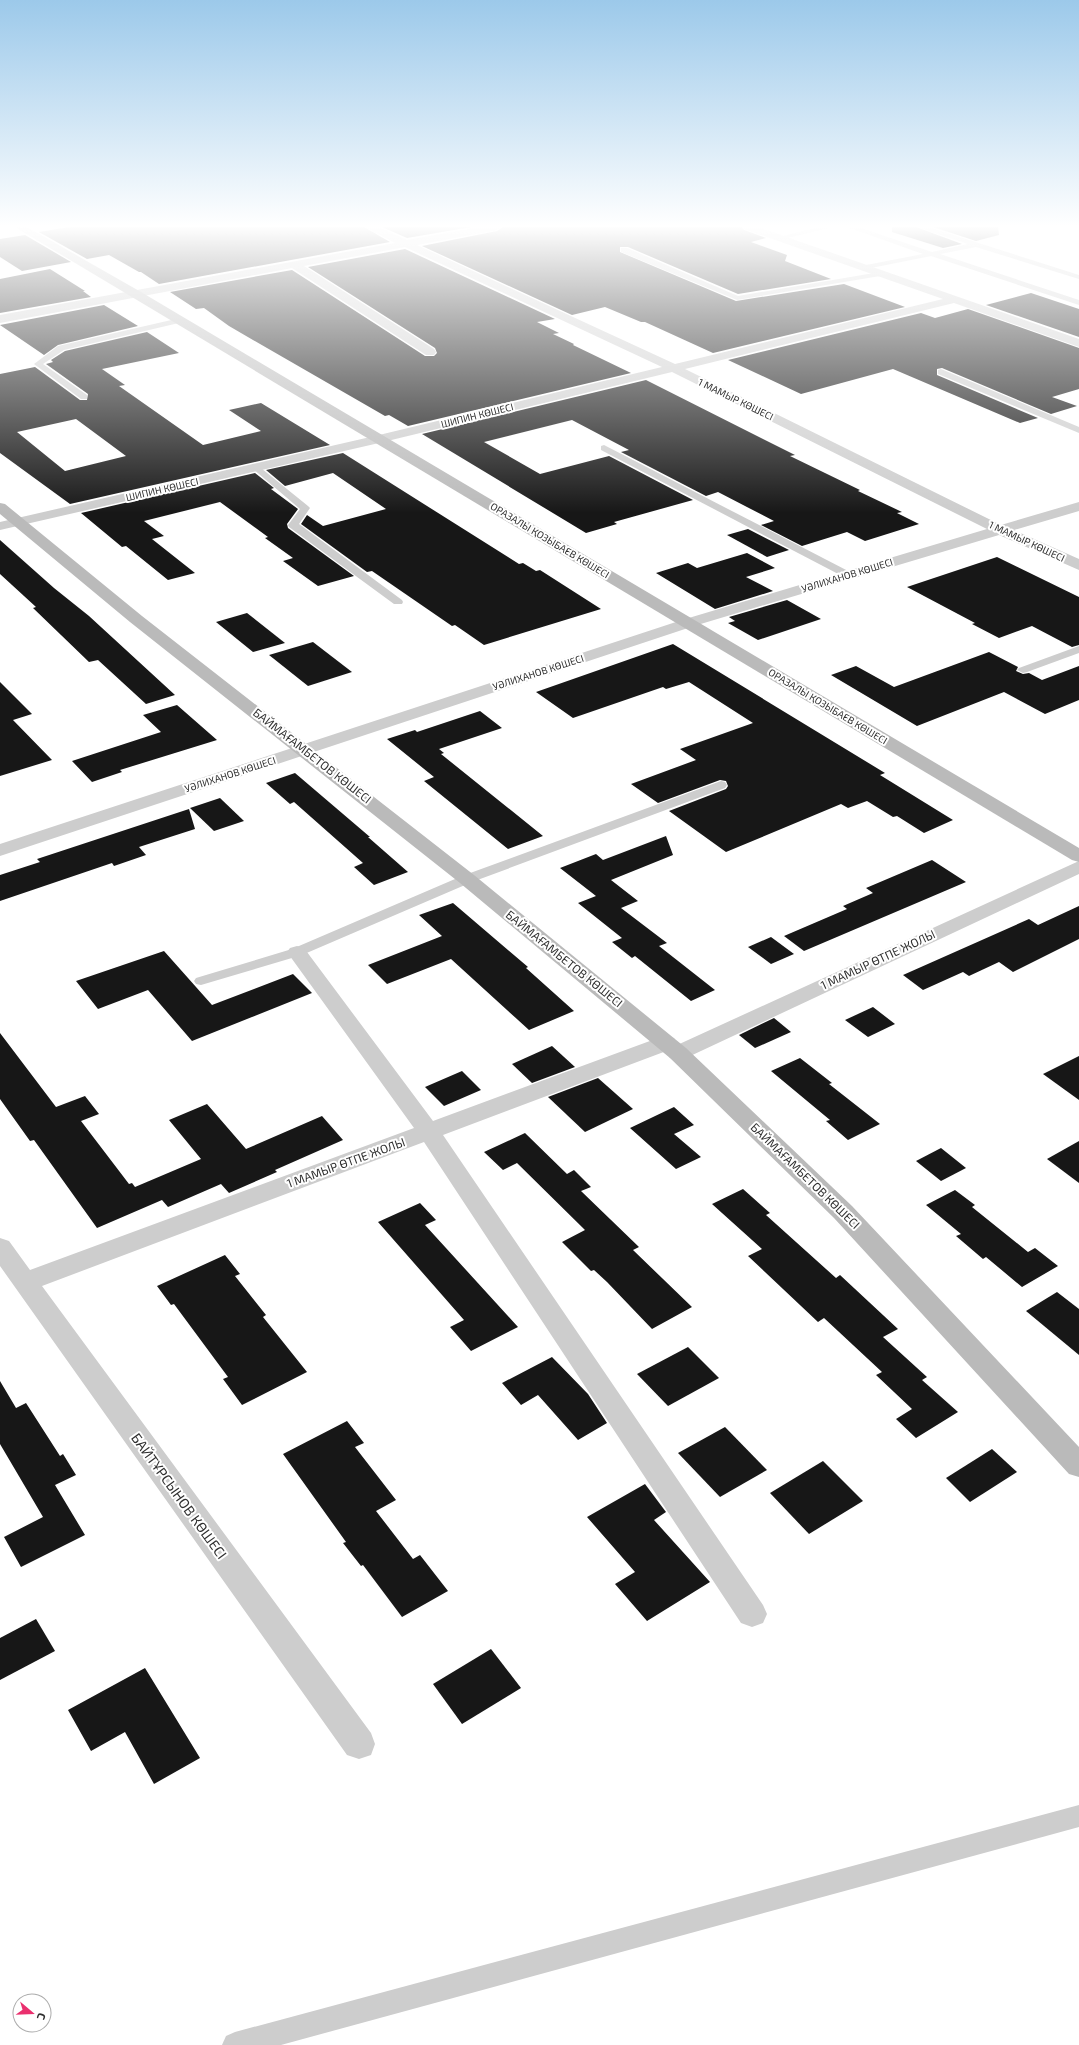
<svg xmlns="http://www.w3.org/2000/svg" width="1079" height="2045" font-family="'Exo 2',sans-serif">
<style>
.building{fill:#171717;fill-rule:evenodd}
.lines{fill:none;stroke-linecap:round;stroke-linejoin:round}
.lane{fill:#cdcdcd;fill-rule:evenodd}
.street{fill:#cdcdcd;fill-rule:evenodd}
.secondary{fill:#bababa;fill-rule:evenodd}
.labels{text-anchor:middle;stroke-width:4;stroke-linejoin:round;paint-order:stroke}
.far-street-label{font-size:10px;fill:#303030;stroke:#fff}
.street-label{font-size:12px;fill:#303030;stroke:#fff}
.near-street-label{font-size:14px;fill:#303030;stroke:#fff}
</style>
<rect width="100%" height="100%" fill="#fff"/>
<g class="building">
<polygon points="70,227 364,227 390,242 159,284 141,272 139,272 109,255 87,259 39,232"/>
<polygon points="382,227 471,227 407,238"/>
<polygon points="503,227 742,227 744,230 766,238 751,242 787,255 785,261 831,279 738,294 628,247 620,247 620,252 736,301 844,284 905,307 713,353 645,322 641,322 605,307 572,315 422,246 497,231"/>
<polygon points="892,227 916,227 962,244 943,248 892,232"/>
<polygon points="933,227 998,227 999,235 976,241"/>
<polygon points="25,235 71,262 22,271 0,257 0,239"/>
<polygon points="405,249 555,319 537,322 559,333 553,334 574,344 573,345 631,373 408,426 389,415 385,416 267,348 229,326 204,308 196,309 170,292 292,270 425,356 434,356 437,353 435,348 308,267"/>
<polygon points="50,269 85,291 83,291 91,297 0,313 0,279"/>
<polygon points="1031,293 1079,309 1079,337 986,305"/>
<polygon points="104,305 138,326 58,345 44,355 0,325"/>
<polygon points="968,309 1079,348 1079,389 1052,397 1077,406 1051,414 942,368 937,369 937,375 1038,418 1020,423 893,369 801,394 728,360 921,313 935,318"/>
<path d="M147 332 179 353 102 369 125 385 119 386 203 445 261 431 229 410 261 403 330 445 70 504 0 453V374L35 367 80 400H87L88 394 46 364 53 362 51 360 65 351ZM76 419 126 456 65 471 17 432Z"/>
<polygon points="646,380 795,455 790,456 860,490 858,491 902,512 897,513 919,524 865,541 847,532 802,546 761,525 774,521 718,492 706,496 621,452 629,450 572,420 484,442 540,474 609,456 693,500 614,522 617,524 586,533 422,434"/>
<polygon points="343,453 519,564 523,563 536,571 540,570 601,609 484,645 455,625 452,626 372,571 367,572 301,524 307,515 323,526 386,509 333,473 285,486 266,470"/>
<polygon points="255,473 274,488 271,489 298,509 287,524 288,528 354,576 318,586 283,561 293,558 265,538 268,537 220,502 144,521 164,536 152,539 195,573 168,580 126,546 122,547 81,513"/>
<polygon points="748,529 789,550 767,557 727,535"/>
<polygon points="0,540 54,588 89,616 175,695 146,704 98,660 89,662 33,608 36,607 0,574"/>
<polygon points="747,553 775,568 746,577 773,591 715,609 656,573 688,563 697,568"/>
<polygon points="997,557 1079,597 1079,645 1072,647 1032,626 999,638 972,624 975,623 907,587"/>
<polygon points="787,600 821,619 758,640 728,623 735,621 729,617"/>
<polygon points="247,613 285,643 253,652 216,622"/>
<polygon points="313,642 352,672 308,686 269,655"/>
<polygon points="673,644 885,773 880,775 953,820 924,833 897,816 893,817 867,801 848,808 841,804 726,852 669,811 726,789 728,786 726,781 720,780 658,803 631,784 696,760 680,749 753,723 689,682 666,689 663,687 573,718 536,692"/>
<polygon points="989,652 1018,667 1016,671 1023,674 1029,673 1042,680 1079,666 1079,700 1045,714 1004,692 917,726 831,675 856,666 894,687"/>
<polygon points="0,682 32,714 13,720 52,760 0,776"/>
<polygon points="177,705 217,740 120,770 122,772 92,782 72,761 161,732 143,715"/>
<polygon points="480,711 502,728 439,749 444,753 441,754 543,836 508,849 424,781 434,777 387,739 415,730 417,732"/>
<polygon points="295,773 370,837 368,837 408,872 374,885 354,867 363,863 294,802 290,804 266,783"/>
<polygon points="220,798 244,821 214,831 190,808"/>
<polygon points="189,809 195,829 139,847 146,855 114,866 112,863 0,901 0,875 40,862 37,859"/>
<polygon points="666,836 673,855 611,880 638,901 621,908 667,943 659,946 715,990 691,1001 635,956 632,958 612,942 622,938 578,903 596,896 560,868 596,854 603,860"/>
<polygon points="932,860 966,882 804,951 784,936 847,909 843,906 873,893 866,888"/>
<polygon points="453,903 528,967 526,968 574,1011 529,1030 451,959 387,984 368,965 442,936 419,915"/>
<polygon points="1079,906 1079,939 1013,972 999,962 969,976 963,972 923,990 903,975 1029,919 1038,925"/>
<polygon points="771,937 794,954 771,964 748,947"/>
<polygon points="164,951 212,1005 293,974 312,993 192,1041 148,990 98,1009 76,981"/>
<polygon points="873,1007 895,1024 868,1037 845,1020"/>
<polygon points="774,1018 791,1032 755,1048 739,1035"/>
<polygon points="0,1033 56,1107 85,1096 99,1114 81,1121 129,1184 132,1183 135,1187 201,1159 169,1120 207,1104 246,1149 322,1116 343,1140 275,1170 277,1172 229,1193 221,1184 168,1207 162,1200 97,1228 34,1140 30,1141 0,1099"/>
<polygon points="552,1046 575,1067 532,1083 512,1064"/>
<polygon points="1079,1056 1079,1100 1043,1074"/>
<polygon points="800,1058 832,1083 829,1084 880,1124 848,1140 826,1121 830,1120 771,1071"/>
<polygon points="462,1071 481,1090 444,1106 425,1087"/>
<polygon points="598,1078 633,1109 585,1132 548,1097"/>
<polygon points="674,1107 694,1125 674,1134 701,1157 676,1169 630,1128"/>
<polygon points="525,1133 567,1174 574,1170 591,1187 581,1191 639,1247 633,1250 692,1307 652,1329 607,1282 594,1270 591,1271 562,1242 585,1230 517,1163 503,1170 484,1152"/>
<polygon points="1079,1141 1079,1183 1047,1159"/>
<polygon points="941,1148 966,1168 941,1181 916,1161"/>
<polygon points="743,1189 770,1213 766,1215 836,1278 840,1275 898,1329 883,1337 927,1377 922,1380 958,1412 916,1438 896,1419 912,1409 876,1375 882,1372 824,1318 818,1322 748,1256 762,1249 712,1204"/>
<polygon points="955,1190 975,1205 972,1207 1028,1252 1035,1248 1058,1266 1022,1287 986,1257 983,1259 956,1236 961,1234 926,1205"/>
<polygon points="420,1203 436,1220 425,1225 518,1327 471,1351 450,1327 464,1320 378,1222"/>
<polygon points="225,1255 240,1274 235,1276 266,1315 263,1317 307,1372 242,1405 223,1379 228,1377 174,1304 171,1305 157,1286"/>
<polygon points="1057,1292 1079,1309 1079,1355 1026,1311"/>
<polygon points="688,1347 719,1378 668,1406 637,1374"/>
<polygon points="552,1357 588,1394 607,1423 578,1440 538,1395 521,1405 502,1383"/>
<polygon points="0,1381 16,1408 26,1403 60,1456 63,1454 76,1475 55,1485 85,1535 21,1567 4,1537 43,1517 0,1444"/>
<polygon points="347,1421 364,1443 355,1447 396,1500 376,1511 413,1559 420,1555 448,1591 402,1617 363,1565 361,1566 343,1543 346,1542 283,1454"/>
<polygon points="725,1427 767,1470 720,1497 678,1453"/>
<polygon points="992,1449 1017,1472 970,1502 946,1478"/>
<polygon points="823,1461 863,1501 809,1534 770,1493"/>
<polygon points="645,1484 666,1512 654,1520 710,1582 647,1621 615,1584 635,1572 587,1517"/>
<polygon points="36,1619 55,1651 0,1680 0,1638"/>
<polygon points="491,1649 521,1688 462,1724 433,1684"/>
<polygon points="145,1668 200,1758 154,1784 125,1732 91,1751 68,1710"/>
</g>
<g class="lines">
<g class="lane">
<polygon points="819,227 833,227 779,240 775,238"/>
<polygon points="847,227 858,227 932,252 968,244 917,227 928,227 1079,275 1079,279 976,247 940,254 1079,300 1079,305 931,256 861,270 861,266 923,254"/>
<polygon points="621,248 627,248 738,296 880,272 884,274 880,276 737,300 621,252"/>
<polygon points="180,318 183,318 183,322 64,350 43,364 87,395 87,399 81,399 34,364 58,346"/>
<polygon points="941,369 1079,427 1079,433 938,374 938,370"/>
<polygon points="604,445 852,573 853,575 852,577 844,577 601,450 601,446"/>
<polygon points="256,464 308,506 310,508 299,524 402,600 403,602 402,604 394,604 289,527 288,525 300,509 253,469 251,467"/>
<polygon points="1079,646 1079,653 1027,672 1023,673 1017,670 1019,668"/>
<polygon points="721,781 725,782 727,785 725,788 472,882 302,955 201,985 196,984 194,981 196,978 292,949 462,876"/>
<polygon points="1079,1805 1079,1827 281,2045 222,2045 226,2036 235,2032"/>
</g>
<g class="street">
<polygon points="365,227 378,227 407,240 480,227 502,227 497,230 417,245 675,364 943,299 744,229 743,227 758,227 1079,339 1079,347 954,303 685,369 1001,525 1079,502 1079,511 1014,530 1079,559 1079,570 999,535 694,626 0,856 0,844 682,620 987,529 672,372 379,443 0,530 0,522 379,435 662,367 405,247 304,266 434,349 436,352 434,355 426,355 292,268 0,323 0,315 395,243"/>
<polygon points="1079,861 1079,874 686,1058 678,1060 670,1058 667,1053 669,1050 443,1135 763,1605 767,1614 763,1623 752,1627 741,1623 424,1142 42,1286 371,1733 375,1744 371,1755 359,1759 347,1755 0,1266 0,1238 9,1241 30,1270 414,1128 287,952 290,948 297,946 304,948 433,1121 658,1038 666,1036 674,1038 677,1043 675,1046"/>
</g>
<g class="secondary">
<polygon points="15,227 27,227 141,292 1079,848 1079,862 1072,860"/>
<polygon points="0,503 5,504 142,616 474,875 686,1048 852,1206 1079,1447 1079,1477 1069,1474 834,1218 670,1058 460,883 130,622 0,514"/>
</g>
</g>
<linearGradient id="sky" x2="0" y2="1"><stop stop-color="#9cc9ea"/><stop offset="0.44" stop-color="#fff"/><stop offset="1" stop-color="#fff" stop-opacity="0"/></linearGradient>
<rect width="1079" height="513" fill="url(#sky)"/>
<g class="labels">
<g class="far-street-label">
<text transform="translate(736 399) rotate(26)" y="4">1 МАМЫР КӨШЕСІ</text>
<text transform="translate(477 415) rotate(-14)" y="4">ШИПИН КӨШЕСІ</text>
<text transform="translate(162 489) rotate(-13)" y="4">ШИПИН КӨШЕСІ</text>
<text transform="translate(550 540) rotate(31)" y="4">ОРАЗАЛЫ ҚОЗЫБАЕВ КӨШЕСІ</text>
<text transform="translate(1027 541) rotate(25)" y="4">1 МАМЫР КӨШЕСІ</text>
<text transform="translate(847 575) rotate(-17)" y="4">УӘЛИХАНОВ КӨШЕСІ</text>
<text transform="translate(538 672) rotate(-18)" y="4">УӘЛИХАНОВ КӨШЕСІ</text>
<text transform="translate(828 706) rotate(31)" y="4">ОРАЗАЛЫ ҚОЗЫБАЕВ КӨШЕСІ</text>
<text transform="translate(230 774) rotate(-18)" y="4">УӘЛИХАНОВ КӨШЕСІ</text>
</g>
<g class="street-label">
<text transform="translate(312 756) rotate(38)" y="4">БАЙМАҒАМБЕТОВ КӨШЕСІ</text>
<text transform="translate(564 959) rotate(39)" y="4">БАЙМАҒАМБЕТОВ КӨШЕСІ</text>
<text transform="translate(878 960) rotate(-25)" y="4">1 МАМЫР ӨТПЕ ЖОЛЫ</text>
<text transform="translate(346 1163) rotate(-20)" y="4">1 МАМЫР ӨТПЕ ЖОЛЫ</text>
<text transform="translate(805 1176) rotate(44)" y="4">БАЙМАҒАМБЕТОВ КӨШЕСІ</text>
</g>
<g class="near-street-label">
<text transform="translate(179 1496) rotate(54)" y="5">БАЙТҰРСЫНОВ КӨШЕСІ</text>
</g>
</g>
<g transform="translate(32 2013) rotate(109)"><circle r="19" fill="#ffffff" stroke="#acacac"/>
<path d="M0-3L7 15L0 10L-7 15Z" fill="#ea306e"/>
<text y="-6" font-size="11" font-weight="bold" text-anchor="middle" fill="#303030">С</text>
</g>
</svg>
